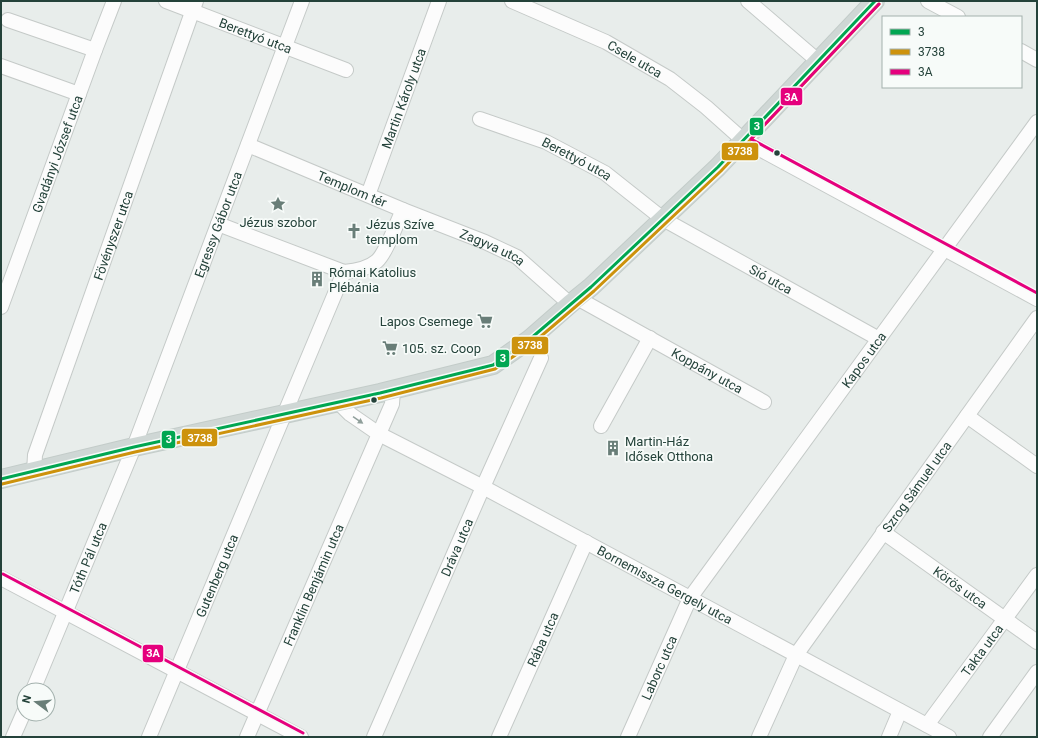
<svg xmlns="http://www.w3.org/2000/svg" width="1038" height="738" font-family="Roboto,sans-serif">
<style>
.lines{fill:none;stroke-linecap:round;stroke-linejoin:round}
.minor-casing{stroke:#c5cac8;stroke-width:16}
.major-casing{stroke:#c3ccc9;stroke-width:20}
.minor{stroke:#fcfcfc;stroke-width:14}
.major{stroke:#cfd7d5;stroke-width:18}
.bus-1-casing{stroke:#f7fbf9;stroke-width:6}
.bus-2-casing{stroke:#f7fbf9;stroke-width:6}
.bus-3-casing{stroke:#f7fbf9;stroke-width:6}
.bus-1{stroke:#00a651;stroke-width:3}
.bus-2{stroke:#cd920c;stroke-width:3}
.bus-3{stroke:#e5007d;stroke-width:3}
.oneway{fill:#909f9b}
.bus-dot{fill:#24423a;stroke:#f7fbf9;stroke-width:1.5}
.labels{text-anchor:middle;stroke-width:3.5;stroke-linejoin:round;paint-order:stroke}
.street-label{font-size:13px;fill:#24423a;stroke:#f7fbf9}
.poi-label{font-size:13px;fill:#24423a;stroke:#f7fbf9;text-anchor:start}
.line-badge{stroke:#f7fbf9;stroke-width:1.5}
.badge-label{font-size:11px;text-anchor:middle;font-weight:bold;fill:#fff}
</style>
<rect width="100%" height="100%" fill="#e8edeb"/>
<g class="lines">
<defs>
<g id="minor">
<path id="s1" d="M166 1 346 70"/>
<path id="s2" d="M512 1 606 42 670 79 706 107 743 140 1037 299"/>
<polyline points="748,1 818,61"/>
<polyline points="928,1 958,17"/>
<polyline points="8,20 95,50"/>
<polyline points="1021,51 1037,60"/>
<polyline points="1,66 79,94"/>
<path id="s3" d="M480 119 546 142 605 173 663 219 879 339"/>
<path id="s4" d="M248 145 403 210 485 242 517 257 570 304"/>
<path id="s5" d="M368 195 439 1"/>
<path d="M218 224 344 272C355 271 368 269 377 261 386 253 397 222 403 210"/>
<path id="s6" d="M577 298 764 402"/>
<path id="s7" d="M1 307 95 50 114 1"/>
<path id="s8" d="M339 403 350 414 379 434 483 487 949 737"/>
<polyline points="967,416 1037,466"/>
<polyline points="601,426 650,338"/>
<path id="s9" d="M34 472 35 455 196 1"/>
<path id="s10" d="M883 532 1037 642"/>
<polyline points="1,578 301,737"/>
<path id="s11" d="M33 690 134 447 302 1"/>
<path id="s12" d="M927 725 1037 575"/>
<polyline points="13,737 24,712"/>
<path id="s13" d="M149 737 344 272"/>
<path id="s14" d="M247 737 392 404 393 390"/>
<path id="s15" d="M374 737 483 487 541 358"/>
<path id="s16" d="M499 737 586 542"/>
<path id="s17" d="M628 737 690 598 1037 122"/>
<path id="s18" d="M759 737 796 655 1037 318"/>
<polyline points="889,737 900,711"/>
<polyline points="990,737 1037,672"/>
</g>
<polyline id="major" points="1,479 134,447 380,393 493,365 530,339 570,304 591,287 718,167 875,1"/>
</defs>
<use href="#minor" class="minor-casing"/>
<use href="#major" class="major-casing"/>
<use href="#minor" class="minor"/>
<use href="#major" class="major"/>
<defs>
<polyline id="bus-1" points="1,479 134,447 380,393 493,365 530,339 591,287 718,167 875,1"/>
<polyline id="bus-2" points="2,484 135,452 381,398 495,369 533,343 594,291 721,171 879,4"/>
<g id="bus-3">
<polyline points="879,4 751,139 1037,293"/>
<polyline points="3,574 303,733"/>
</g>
</defs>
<use href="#bus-1" class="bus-1-casing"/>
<use href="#bus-2" class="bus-2-casing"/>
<use href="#bus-3" class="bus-3-casing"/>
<use href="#bus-1" class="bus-1"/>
<use href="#bus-2" class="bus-2"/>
<use href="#bus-3" class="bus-3"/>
</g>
<defs><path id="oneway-solid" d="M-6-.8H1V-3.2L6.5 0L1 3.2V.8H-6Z"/></defs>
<use class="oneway" href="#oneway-solid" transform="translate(358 420) rotate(34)"/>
<defs>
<symbol id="sight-bare" viewBox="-9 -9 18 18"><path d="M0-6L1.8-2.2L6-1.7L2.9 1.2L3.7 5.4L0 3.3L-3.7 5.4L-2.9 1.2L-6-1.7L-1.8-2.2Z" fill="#697e78" stroke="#f7fbf9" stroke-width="2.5" paint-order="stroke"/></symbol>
<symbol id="church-bare" viewBox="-9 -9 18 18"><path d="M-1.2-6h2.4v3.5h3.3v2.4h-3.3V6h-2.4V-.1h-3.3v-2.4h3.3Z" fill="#697e78" stroke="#f7fbf9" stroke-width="2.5" paint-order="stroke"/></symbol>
<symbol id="building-bare" viewBox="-9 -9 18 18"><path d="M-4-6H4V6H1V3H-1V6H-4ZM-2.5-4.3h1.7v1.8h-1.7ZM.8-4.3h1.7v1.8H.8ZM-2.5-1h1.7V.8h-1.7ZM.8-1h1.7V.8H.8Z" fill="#697e78" stroke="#f7fbf9" stroke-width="2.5" paint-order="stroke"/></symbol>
<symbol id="supermarket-bare" viewBox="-9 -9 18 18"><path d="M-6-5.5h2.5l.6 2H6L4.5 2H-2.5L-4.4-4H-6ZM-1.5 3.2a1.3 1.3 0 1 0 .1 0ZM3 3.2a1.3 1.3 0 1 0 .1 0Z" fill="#697e78" stroke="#f7fbf9" stroke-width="2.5" paint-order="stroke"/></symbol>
</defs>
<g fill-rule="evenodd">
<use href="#sight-bare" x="267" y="193" width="22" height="22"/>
<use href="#church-bare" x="343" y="220" width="22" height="22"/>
<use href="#building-bare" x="306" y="268" width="22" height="22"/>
<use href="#supermarket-bare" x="474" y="310" width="22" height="22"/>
<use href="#supermarket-bare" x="379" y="337" width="22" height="22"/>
<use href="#building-bare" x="602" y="437" width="22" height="22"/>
</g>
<g class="bus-dot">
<circle cx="777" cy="153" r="3.5"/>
<circle cx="374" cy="400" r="3.5"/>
</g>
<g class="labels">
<g class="street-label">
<text dy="5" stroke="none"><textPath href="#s1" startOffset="96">Berettyó utca</textPath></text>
<text dy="5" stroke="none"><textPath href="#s2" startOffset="136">Csele utca</textPath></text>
<text dy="5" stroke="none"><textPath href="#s5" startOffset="103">Martin Károly utca</textPath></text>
<text dy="5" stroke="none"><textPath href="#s7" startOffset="163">Gvadányi József utca</textPath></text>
<text dy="5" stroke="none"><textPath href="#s3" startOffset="105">Berettyó utca</textPath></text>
<text dy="5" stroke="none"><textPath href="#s4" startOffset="113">Templom tér</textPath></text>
<text dy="5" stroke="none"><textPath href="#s11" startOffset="501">Egressy Gábor utca</textPath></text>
<text dy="5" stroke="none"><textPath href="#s9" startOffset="250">Fövényszer utca</textPath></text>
<text dy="5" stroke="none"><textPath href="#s4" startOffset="265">Zagyva utca</textPath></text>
<text dy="5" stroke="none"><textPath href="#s3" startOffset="334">Sió utca</textPath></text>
<text dy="5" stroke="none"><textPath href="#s17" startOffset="447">Kapos utca</textPath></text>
<text dy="5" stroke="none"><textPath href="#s6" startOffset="149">Koppány utca</textPath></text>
<text dy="5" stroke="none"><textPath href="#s18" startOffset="297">Szrog Sámuel utca</textPath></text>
<text dy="5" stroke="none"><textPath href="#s15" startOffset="207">Dráva utca</textPath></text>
<text dy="5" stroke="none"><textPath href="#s11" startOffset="143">Tóth Pál utca</textPath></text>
<text dy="5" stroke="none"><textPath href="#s13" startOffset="175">Gutenberg utca</textPath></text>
<text dy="5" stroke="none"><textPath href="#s14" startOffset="166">Franklin Benjámin utca</textPath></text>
<text dy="5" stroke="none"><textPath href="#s8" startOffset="374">Bornemissza Gergely utca</textPath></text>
<text dy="5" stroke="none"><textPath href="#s10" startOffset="95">Körös utca</textPath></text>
<text dy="5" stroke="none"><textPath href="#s16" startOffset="107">Rába utca</textPath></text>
<text dy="5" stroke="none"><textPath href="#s12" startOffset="93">Takta utca</textPath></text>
<text dy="5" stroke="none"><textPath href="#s17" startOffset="76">Laborc utca</textPath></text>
</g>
<g class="poi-label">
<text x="278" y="227" text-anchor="middle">Jézus szobor</text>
<text x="366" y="229">Jézus Szíve<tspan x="366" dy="15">templom</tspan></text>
<text x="329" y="277">Római Katolius<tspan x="329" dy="15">Plébánia</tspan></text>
<text x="473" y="326" text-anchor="end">Lapos Csemege</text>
<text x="402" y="353">105. sz. Coop</text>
<text x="625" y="446">Martin-Ház<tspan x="625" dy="15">Idősek Otthona</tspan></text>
</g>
</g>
<g class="line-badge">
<rect x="780" y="87" width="23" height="19" rx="4" fill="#e5007d"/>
<rect x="749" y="117" width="15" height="19" rx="4" fill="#00a651"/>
<rect x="721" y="142" width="38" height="19" rx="4" fill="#cd920c"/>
<rect x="511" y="336" width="38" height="19" rx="4" fill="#cd920c"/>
<rect x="495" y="349" width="15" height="19" rx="4" fill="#00a651"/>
<rect x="181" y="428" width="37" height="19" rx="4" fill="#cd920c"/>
<rect x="161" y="430" width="15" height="19" rx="4" fill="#00a651"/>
<rect x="142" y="644" width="22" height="19" rx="4" fill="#e5007d"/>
</g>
<g class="badge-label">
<text x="791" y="101">3A</text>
<text x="757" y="130">3</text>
<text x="740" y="155">3738</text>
<text x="530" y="349">3738</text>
<text x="503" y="362">3</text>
<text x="200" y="442">3738</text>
<text x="169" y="443">3</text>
<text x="153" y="657">3A</text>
</g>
<rect width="1038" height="738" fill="none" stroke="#24423a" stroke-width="4"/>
<rect x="882" y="16" width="140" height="72" fill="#f7fbf9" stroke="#a3b1ad"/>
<rect x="890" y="29" width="20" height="6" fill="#00a651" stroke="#a3b1ad"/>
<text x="918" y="36" font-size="12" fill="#24423a">3</text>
<rect x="890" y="49" width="20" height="6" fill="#cd920c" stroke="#a3b1ad"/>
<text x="918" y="56" font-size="12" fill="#24423a">3738</text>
<rect x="890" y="69" width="20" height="6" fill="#e5007d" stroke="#a3b1ad"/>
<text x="918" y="76" font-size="12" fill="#24423a">3A</text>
<g transform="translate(36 702) rotate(286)"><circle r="19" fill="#f7fbf9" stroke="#a3b1ad"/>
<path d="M0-3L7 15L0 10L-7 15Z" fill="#697e78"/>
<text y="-6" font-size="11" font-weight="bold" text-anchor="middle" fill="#24423a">N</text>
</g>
</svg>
